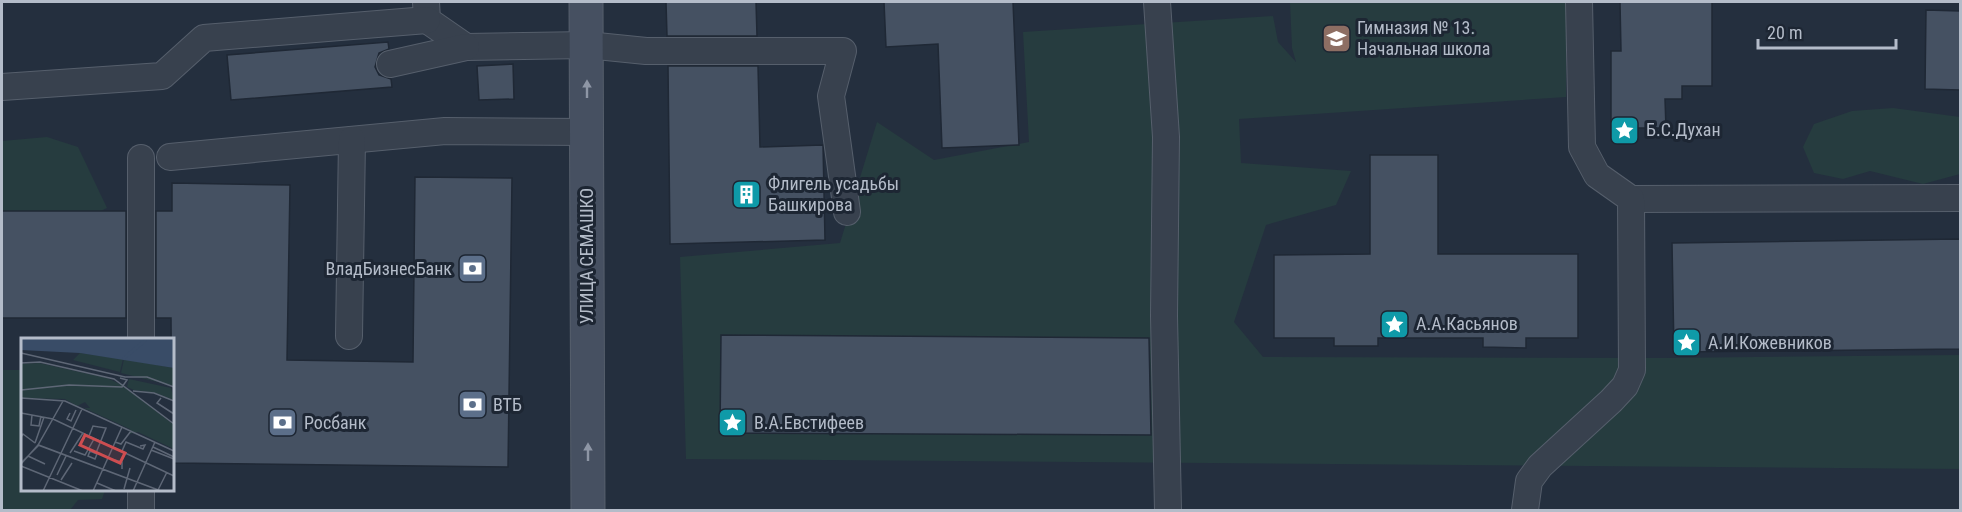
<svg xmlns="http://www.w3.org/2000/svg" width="1962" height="512" font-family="'Roboto Condensed',sans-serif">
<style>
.green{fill:#263c3f}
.building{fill:#455162;stroke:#1f2835;stroke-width:1.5}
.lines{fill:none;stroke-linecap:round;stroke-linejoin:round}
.lane-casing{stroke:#565f6c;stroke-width:28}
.secondary-casing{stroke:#565f6c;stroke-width:35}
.lane{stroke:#38414e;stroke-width:26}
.secondary{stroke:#465061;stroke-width:33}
.oneway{fill:#8e96a5}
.labels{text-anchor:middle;stroke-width:6;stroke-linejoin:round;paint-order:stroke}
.poi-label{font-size:18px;fill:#b4bcc9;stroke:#1d2633;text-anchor:start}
.street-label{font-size:18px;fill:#b4bcc9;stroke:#1d2633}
.inset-river{fill:none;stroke:#394c67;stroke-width:3}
.inset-road{fill:none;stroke:#5e6776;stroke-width:1.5}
.view{fill:#ce4d50;fill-opacity:0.15;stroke:#ce4d50;stroke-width:3}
.inset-edge{fill:none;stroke:#b4bcc9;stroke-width:3}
</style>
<rect width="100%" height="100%" fill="#242f3e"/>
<g class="green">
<polygon points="1290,2 1566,2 1566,97 1239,119 1241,163 1351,171 1336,205 1266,225 1234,322 1263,357 1664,358 1960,355 1960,469 686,459 680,257 840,243 877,122 934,160 1029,142 1023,32 1273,16 1278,42 1296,62 1292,48"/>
<polygon points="1893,108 1960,117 1960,174 1923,184 1870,171 1843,179 1814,173 1803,147 1814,124 1852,111"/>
<polygon points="47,137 78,147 107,208 48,235 36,215 2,216 2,141"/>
<polygon points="2,370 22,370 22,490 105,490 102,499 78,500 70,510 2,510"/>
</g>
<g class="building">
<polygon points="666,2 756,2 757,36 667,36"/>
<polygon points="884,2 1013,2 1019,145 942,148 938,44 886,47"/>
<polygon points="1620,2 1712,2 1712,86 1682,86 1682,99 1665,99 1666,128 1611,128 1611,51 1621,51"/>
<polygon points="1926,10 1960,11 1960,90 1925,89"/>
<polygon points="388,42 389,49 379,53 375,67 379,75 391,79 392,87 231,100 227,55"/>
<polygon points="513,64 514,99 479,100 477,66"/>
<polygon points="668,66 758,66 760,147 823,145 825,240 670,244"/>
<polygon points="1370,155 1438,155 1438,254 1578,254 1578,338 1526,338 1526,348 1483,347 1483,338 1378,338 1378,346 1334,346 1334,338 1274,338 1274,255 1370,254"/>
<polygon points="415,177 512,178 508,467 172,463 171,318 156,318 156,211 172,211 172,183 290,185 287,360 413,362"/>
<rect x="2" y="211" width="124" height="107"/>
<polygon points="1960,239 1960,349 1674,352 1672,243"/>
<polygon points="721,335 1149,338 1151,435 720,433"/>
</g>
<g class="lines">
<defs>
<g id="lane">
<polyline points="426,2 427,20 466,47 587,45 646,51 843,51 831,96 847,212"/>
<polyline points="1157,2 1166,137 1164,316 1168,510"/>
<polyline points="390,64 466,47"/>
<polyline points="2,87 162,76 204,38 427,20"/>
<polyline points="170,157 445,131 587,132"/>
<polyline points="141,158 141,340"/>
<polyline points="1631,199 1960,198"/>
<polyline points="349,336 352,140"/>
<polyline points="141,490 141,510"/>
<polyline points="1525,510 1529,481 1540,466 1611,401 1625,386 1632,370 1631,199 1597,175 1582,147 1579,2"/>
</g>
<polyline id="secondary" points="586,2 588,510"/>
</defs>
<use href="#lane" class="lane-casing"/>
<use href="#secondary" class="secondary-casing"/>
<use href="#lane" class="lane"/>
<use href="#secondary" class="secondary"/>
</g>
<defs><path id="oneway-solid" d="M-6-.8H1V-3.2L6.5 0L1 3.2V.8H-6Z" transform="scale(1.5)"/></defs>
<g class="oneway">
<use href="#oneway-solid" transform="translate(587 89) rotate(-90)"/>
<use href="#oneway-solid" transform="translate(588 452) rotate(-90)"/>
</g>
<defs>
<symbol id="school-square" viewBox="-11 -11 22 22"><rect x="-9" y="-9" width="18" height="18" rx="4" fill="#8d6e63" stroke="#1d2633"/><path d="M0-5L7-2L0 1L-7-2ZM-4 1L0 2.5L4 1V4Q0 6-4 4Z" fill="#fff"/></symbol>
<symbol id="sight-square" viewBox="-11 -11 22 22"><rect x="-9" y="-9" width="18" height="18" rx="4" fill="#0f9aa8" stroke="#1d2633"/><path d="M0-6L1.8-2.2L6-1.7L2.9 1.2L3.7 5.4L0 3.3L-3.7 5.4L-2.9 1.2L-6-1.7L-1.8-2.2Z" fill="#fff"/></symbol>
<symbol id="building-square" viewBox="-11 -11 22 22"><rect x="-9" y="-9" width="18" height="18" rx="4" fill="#0f9aa8" stroke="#1d2633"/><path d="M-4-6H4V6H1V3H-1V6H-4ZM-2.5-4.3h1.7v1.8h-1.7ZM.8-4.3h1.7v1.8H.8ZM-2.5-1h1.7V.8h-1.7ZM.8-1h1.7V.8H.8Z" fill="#fff"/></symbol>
<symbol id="bank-square" viewBox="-11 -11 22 22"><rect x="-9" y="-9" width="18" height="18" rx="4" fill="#5c6f8a" stroke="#1d2633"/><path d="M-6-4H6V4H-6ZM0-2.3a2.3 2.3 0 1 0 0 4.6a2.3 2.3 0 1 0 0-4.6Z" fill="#fff"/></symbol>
</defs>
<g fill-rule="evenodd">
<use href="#school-square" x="1320" y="22" width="33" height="33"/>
<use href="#sight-square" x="1608" y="114" width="33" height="33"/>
<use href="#building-square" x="730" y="178" width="33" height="33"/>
<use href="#bank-square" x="456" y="252" width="33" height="33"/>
<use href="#sight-square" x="1378" y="308" width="33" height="33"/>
<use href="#sight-square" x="1670" y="326" width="33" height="33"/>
<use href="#bank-square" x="456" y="388" width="33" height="33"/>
<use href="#bank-square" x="266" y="406" width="33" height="33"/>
<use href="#sight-square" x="716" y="406" width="33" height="33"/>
</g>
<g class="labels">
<g class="poi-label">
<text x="1357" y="34">Гимназия № 13.<tspan x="1357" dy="21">Начальная школа</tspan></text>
<text x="1646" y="136">Б.С.Духан</text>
<text x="768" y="190">Флигель усадьбы<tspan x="768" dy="21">Башкирова</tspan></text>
<text x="452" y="275" text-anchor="end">ВладБизнесБанк</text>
<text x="1416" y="330">А.А.Касьянов</text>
<text x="1708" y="349">А.И.Кожевников</text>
<text x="493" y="411">ВТБ</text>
<text x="304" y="429">Росбанк</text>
<text x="754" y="429">В.А.Евстифеев</text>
</g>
<g class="street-label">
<text transform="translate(587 256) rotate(-90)" y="6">УЛИЦА СЕМАШКО</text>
</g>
</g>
<g transform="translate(21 338)">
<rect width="153" height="153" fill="#242f3e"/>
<path d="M59 15 102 21 99 34 52 22ZM103 21 153 30V48L100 35ZM18 25 86 40 101 47 153 87V111L117 94 108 96 109 91 63 70H69L64 64 56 68 44 61 0 60V26ZM108 41 150 50 153 62 135 55 113 52 106 49Z" fill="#263c3f"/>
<path d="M0 0H153V30L59 15 0 12Z" fill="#394c67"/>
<path class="inset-river" d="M102 21 127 0"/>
<path class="inset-road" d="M0 15 104 39H126L153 49M0 25 19 24 93 41 153 86M0 52 48 47 101 49 106 42 99 40M112 53 133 55 153 63M0 60 44 63 153 113M140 60 136 65 153 76M0 75 32 81 153 138M49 75 46 81 50 83 55 72M11 77 10 87 18 88 20 78M68 98 72 88 85 90 75 115M0 99 2 96 14 105M94 104 100 106 110 93M14 105 23 79M17 107 140 153M132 109 153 119M130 112 153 121M53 113 64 117 73 101M69 113 76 116 74 121 67 118ZM101 113 105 104 122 111 124 107 119 108M49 115 62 95M7 118 24 126M90 121 101 124V131M0 125 18 107 140 153M0 126 17 107 42 63M0 128 62 153M36 137 45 118M40 142 51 125M76 145 95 153M103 151 109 130M137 152 146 134M22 153 61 71M72 153 101 89M112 153 134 104"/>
<path class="view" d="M64 97 104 115 99 125 59 107Z"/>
<rect width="153" height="153" class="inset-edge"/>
</g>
<rect width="1962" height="512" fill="none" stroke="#b4bcc9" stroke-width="6"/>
<path d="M1758 39v9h138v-9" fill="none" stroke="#b4bcc9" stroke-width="3"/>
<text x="1767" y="39" font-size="18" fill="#b4bcc9" stroke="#1d2633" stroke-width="4.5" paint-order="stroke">20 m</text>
</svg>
